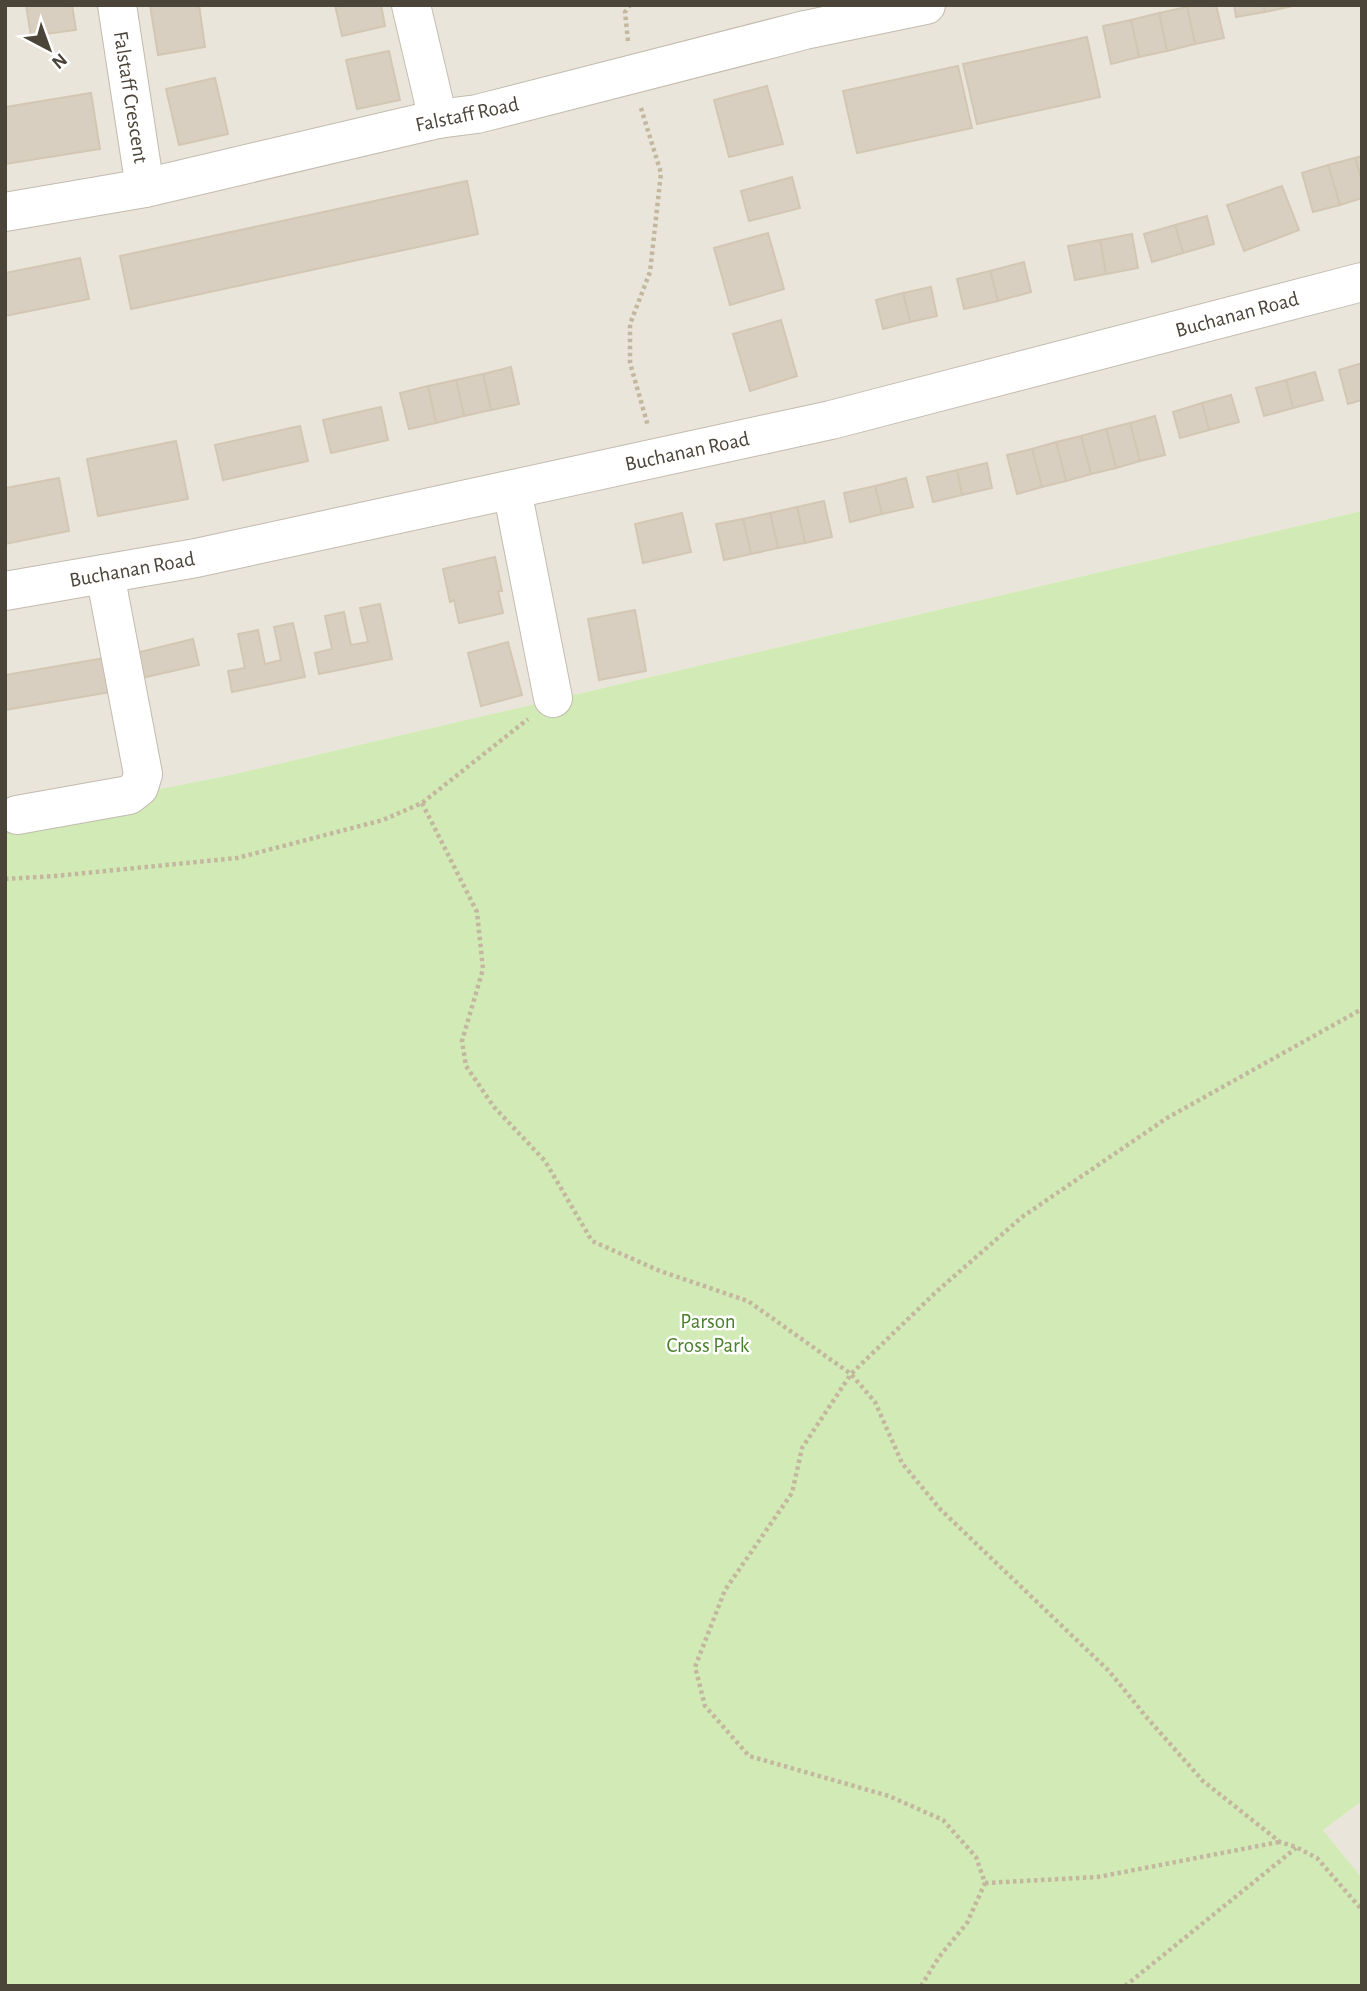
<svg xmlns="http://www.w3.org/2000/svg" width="1367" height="1991" font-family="'Alegreya Sans',sans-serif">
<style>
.residential{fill:#eae5da}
.green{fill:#d2eab5}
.building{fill:#d8cfc1;stroke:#d3c7b4;stroke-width:2}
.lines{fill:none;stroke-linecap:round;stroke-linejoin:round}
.minor-casing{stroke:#c2bbae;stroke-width:40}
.path{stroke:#c4b79f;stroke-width:4.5;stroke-dasharray:3.5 3.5;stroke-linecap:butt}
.minor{stroke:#fff;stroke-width:38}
.labels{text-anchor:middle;stroke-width:5;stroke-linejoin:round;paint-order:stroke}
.street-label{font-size:21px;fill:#4b4439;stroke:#fff}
.park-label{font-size:21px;fill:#4a7f2a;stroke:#fff}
</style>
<rect width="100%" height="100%" fill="#f6f3ec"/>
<g class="residential">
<polygon points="5,5 1362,5 1362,511 226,776 5,819"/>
<polygon points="1362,1801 1362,1878 1323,1830"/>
</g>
<polygon class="green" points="1362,511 1362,1801 1323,1830 1362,1878 1362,1986 5,1986 5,819 226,776"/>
<g class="building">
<polygon points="26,5 72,5 76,30 31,36"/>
<polygon points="150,5 199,5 205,47 158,55"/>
<polygon points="335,5 381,5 385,26 342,36"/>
<polygon points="1194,5 1216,5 1224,38 1195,44 1187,7"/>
<polygon points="1234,5 1264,5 1265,12 1236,17"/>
<polygon points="1264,5 1293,5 1293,6 1265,12"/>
<polygon points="1187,7 1195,44 1167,51 1159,13"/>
<polygon points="1159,13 1167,51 1139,57 1131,20"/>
<polygon points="1131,20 1139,57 1111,64 1103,26"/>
<polygon points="1087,37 1100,97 977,124 963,64"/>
<polygon points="389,51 400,100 357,109 346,60"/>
<polygon points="958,66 972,128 857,153 843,91"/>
<polygon points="215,78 228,134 179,145 166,89"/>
<polygon points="767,86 783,144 729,157 714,100"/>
<polygon points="91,93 100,149 5,164 5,107"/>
<polygon points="1362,156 1362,181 1355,158"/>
<polygon points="1355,158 1362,181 1362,198 1340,205 1328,165"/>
<polygon points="1328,165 1340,205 1313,212 1302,173"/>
<polygon points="792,177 800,208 749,221 741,191"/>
<polygon points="467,181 478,234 131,309 120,256"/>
<polygon points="1282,186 1299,230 1244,251 1227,205"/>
<polygon points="1207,216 1214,244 1183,253 1175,225"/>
<polygon points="1175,225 1183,253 1152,262 1144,234"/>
<polygon points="768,233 784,289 730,305 714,248"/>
<polygon points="1132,234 1138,268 1106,274 1100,240"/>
<polygon points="1100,240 1106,274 1075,280 1068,246"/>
<polygon points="80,258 89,299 5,316 5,273"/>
<polygon points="1024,262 1031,292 998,301 990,271"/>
<polygon points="990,271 998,301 964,309 957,279"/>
<polygon points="931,287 937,316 910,322 903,293"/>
<polygon points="903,293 910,322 883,329 876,300"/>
<polygon points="781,320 797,376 750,391 733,334"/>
<polygon points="1362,363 1362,400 1348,404 1339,370"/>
<polygon points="511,367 519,404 491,410 483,374"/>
<polygon points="1315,372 1323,400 1293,408 1286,380"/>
<polygon points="483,374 491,410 464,416 456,380"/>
<polygon points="456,380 464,416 436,423 428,386"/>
<polygon points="1286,380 1293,408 1264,416 1256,388"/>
<polygon points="428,386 436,423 409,429 400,393"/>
<polygon points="1231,395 1239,422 1209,430 1202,403"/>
<polygon points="1202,403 1209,430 1180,438 1173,412"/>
<polygon points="381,407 388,440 331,453 323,420"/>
<polygon points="1155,416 1165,455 1140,461 1130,423"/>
<polygon points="1130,423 1140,461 1116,468 1106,429"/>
<polygon points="300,426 308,461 223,480 215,445"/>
<polygon points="1106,429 1116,468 1091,474 1081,436"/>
<polygon points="1081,436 1091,474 1066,481 1056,442"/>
<polygon points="176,441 188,499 98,516 87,459"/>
<polygon points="1056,442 1066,481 1042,487 1032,449"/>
<polygon points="1032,449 1042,487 1017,494 1007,455"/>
<polygon points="987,463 992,488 962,495 957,470"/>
<polygon points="957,470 962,495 933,502 927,477"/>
<polygon points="59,478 69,531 5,544 5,488"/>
<polygon points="906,478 913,507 882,514 875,486"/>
<polygon points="875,486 882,514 850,522 844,493"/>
<polygon points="824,501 832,537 805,543 797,507"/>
<polygon points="797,507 805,543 778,548 770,513"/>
<polygon points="682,513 691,552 643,563 635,524"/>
<polygon points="770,513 778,548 751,554 743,519"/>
<polygon points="743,519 751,554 724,560 716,524"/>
<polygon points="495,557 502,591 498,591 503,613 459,623 454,600 450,602 443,569"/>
<polygon points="380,604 392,659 319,674 315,653 332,649 325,616 344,612 351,645 368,642 360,608"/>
<polygon points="635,610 646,671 599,680 588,619"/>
<polygon points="293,623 305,677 232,692 228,671 245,668 238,634 258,630 265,664 281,660 274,627"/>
<polygon points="193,639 199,665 142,678 136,653"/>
<polygon points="508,642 522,695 481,706 468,653"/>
<polygon points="105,658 111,692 5,710 5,675"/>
</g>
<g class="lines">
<defs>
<g id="minor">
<polyline points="117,5 145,188"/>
<polyline points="411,5 438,119"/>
<polyline points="5,212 145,188 438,119 477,114 805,30 926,5"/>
<polyline points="512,490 553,698"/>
<polyline points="5,591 196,558 831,420 1362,282"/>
<polyline points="17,815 129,795 139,787 143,774 105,574"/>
</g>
</defs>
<use href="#minor" class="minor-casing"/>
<g class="path">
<polyline points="628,41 625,12 630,5"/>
<polyline points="641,108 661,173 650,272 630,324 630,363 648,426"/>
<polyline points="422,803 477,912 483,969 462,1041 466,1066 494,1107 545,1161 592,1241 660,1271 748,1301 851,1374 875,1402 902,1463 940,1509 1109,1671 1148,1719 1203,1781 1280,1842 1296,1847 1317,1858 1362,1910"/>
<polyline points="5,879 55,876 237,858 383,820 422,803 528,719"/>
<polyline points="985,1883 1098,1877 1279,1842"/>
<polyline points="921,1986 939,1957 967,1923 985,1883 976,1857 943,1820 889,1796 749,1756 705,1706 695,1667 725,1590 792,1493 802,1448 851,1374 936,1292 1022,1217 1167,1118 1362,1009"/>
<polyline points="1125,1986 1296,1848"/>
</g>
<use href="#minor" class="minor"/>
</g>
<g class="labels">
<g class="street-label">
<text transform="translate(131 97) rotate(81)" y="7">Falstaff Crescent</text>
<text transform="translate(467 114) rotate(-12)" y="7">Falstaff Road</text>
<text transform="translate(1237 314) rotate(-15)" y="7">Buchanan Road</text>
<text transform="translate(687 451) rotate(-12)" y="7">Buchanan Road</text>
<text transform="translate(132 569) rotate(-10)" y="7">Buchanan Road</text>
</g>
<g class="park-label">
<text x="708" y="1328">Parson<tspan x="708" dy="24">Cross Park</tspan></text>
</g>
</g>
<rect width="1367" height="1991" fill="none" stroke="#4b4439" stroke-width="14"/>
<g transform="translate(49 49) rotate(139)" stroke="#ffffff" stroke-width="5" paint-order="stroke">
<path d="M0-5L12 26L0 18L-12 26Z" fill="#4b4439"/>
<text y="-10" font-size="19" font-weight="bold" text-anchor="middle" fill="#4b4439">N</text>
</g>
</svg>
